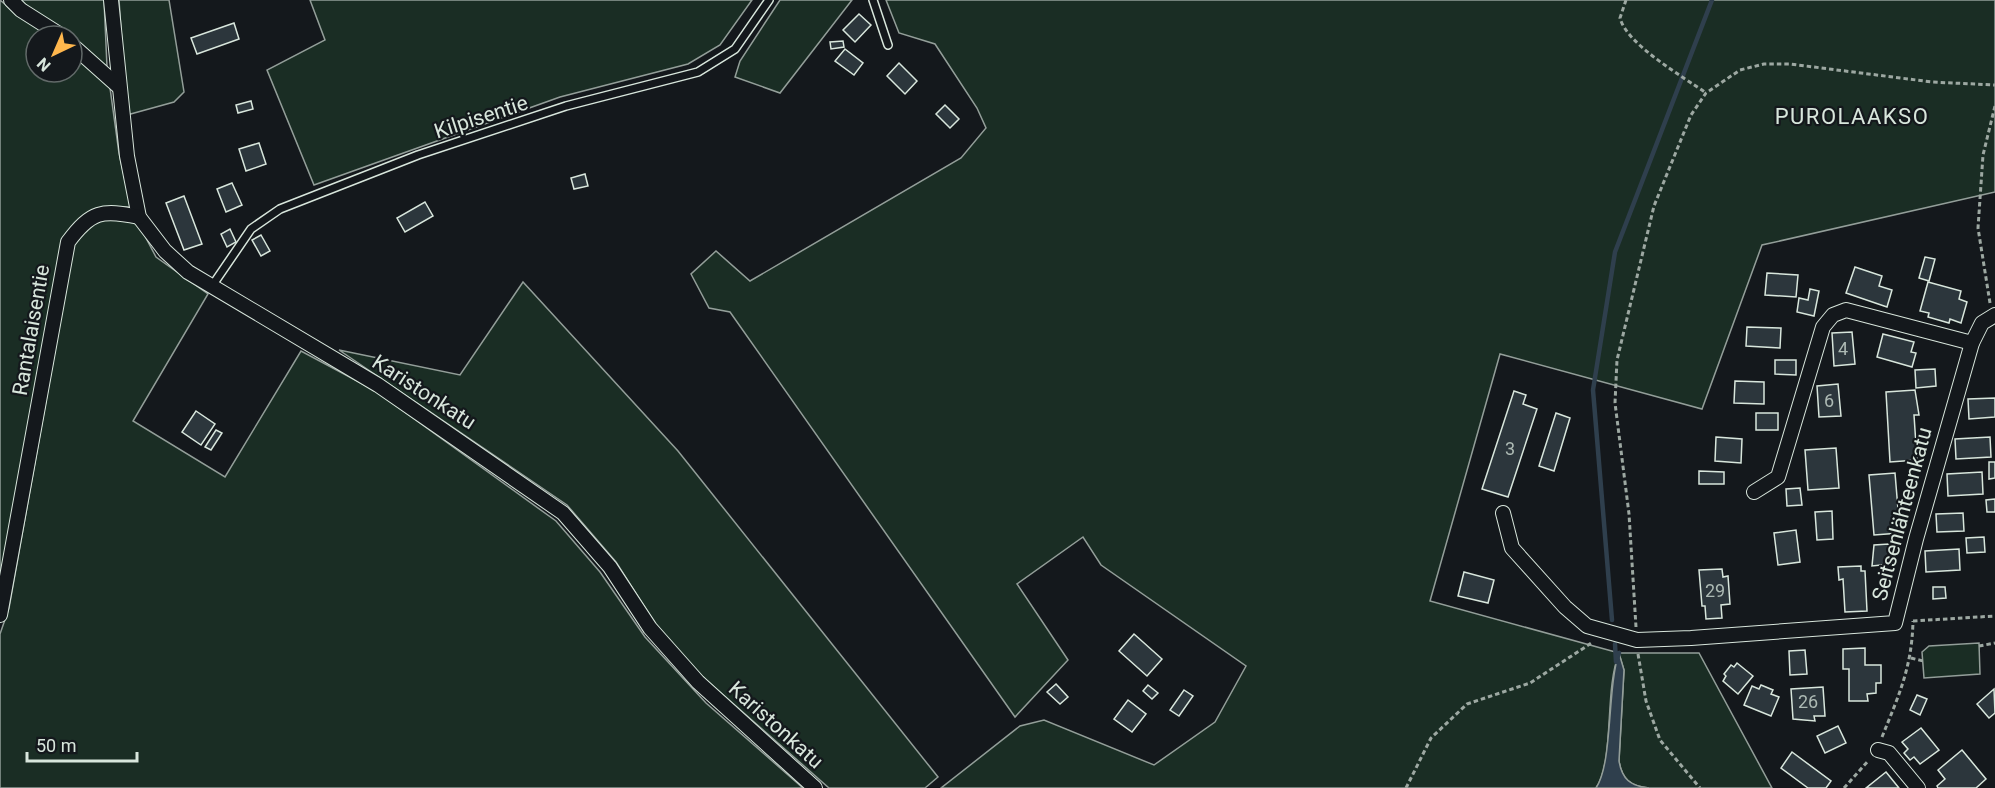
<svg xmlns="http://www.w3.org/2000/svg" width="1995" height="788" font-family="Roboto,sans-serif">
<style>
.green{fill:#1a2d24;stroke:#939e99;stroke-width:1.5}
.water{fill:#2f3f4d;stroke:#939e99;stroke-width:1.5}
.lines{fill:none;stroke-linecap:round;stroke-linejoin:round}
.stream{stroke:#2f3f4d;stroke-width:4.5}
.building{fill:#2c363c;stroke:#d8e6dc;stroke-width:1.5}
.lane-casing{stroke:#d8e6dc;stroke-width:10}
.street-casing{stroke:#d8e6dc;stroke-width:16}
.path{stroke:#9da8a2;stroke-width:3;stroke-dasharray:4.5 3;stroke-linecap:butt}
.lane{stroke:#14181c;stroke-width:7}
.street{stroke:#14181c;stroke-width:14}
.labels{text-anchor:middle;stroke-width:4.5;stroke-linejoin:round;paint-order:stroke}
.number-label{font-size:18px;fill:#adbab4}
.street-label{font-size:21px;fill:#d8e6dc;stroke:#14181c}
.neighbourhood-label{font-size:22px;letter-spacing:1.5px;fill:#d8e6dc;stroke:#14181c}
</style>
<rect width="100%" height="100%" fill="#14181c"/>
<g class="green">
<path d="M0 0 19 16 54 36H36V72H72V53L110 88 119 153 131 207C91 206 84 211 62 242L0 590Z"/>
<polygon points="18,0 104,0 107,67 72,36"/>
<polygon points="119,0 169,0 184,92 174,102 127,115"/>
<polygon points="310,0 752,0 720,45 688,64 560,97 314,185 267,70 325,40"/>
<polygon points="780,0 852,0 780,93 735,77 740,61"/>
<path d="M886 0H1995V192L1762 245 1702 409 1500 354 1430 601 1619 653H1699L1772 788H1649C1630 786 1622 779 1619 761L1624 670 1619 654C1604 689 1615 761 1596 788H941L1020 726 1044 720 1154 765 1215 722 1246 666 1101 565 1083 537 1017 584 1068 660 1015 717 730 312 709 308 691 274 716 251 750 281 961 158 986 128 977 108 935 44 899 33Z"/>
<polygon points="113,216 137,221 156,257 208,294 133,421 225,477 301,351 374,390 556,521 600,572 645,637 706,703 803,788 0,788 0,634 9,608 74,244 88,224"/>
<polygon points="523,282 678,451 938,777 925,788 829,788 696,671 654,622 616,562 567,505 339,350 460,375"/>
<polygon points="1979,643 1980,674 1924,678 1922,652 1929,646"/>
</g>
<path class="water" d="M1619 653 1624 670 1619 761C1622 779 1630 786 1649 788H1596C1613 763 1607 687 1619 653Z"/>
<g class="lines">
<g class="stream">
<polyline points="1612,620 1593,390 1615,252 1712,0"/>
<polyline points="1615,644 1616,662 1619,653"/>
</g>
</g>
<g class="building">
<polygon points="859,14 871,25 855,42 843,30"/>
<polygon points="234,23 239,39 197,54 191,38"/>
<polygon points="843,41 844,47 831,49 830,42"/>
<polygon points="845,49 863,63 854,75 835,61"/>
<polygon points="899,63 917,81 905,94 887,76"/>
<polygon points="251,101 253,109 238,113 236,105"/>
<polygon points="945,105 959,119 950,128 936,114"/>
<polygon points="259,143 266,164 246,171 239,149"/>
<polygon points="585,174 588,186 574,189 571,178"/>
<polygon points="232,183 242,205 226,212 217,189"/>
<polygon points="184,196 202,244 184,250 166,203"/>
<polygon points="425,202 433,216 405,232 397,218"/>
<polygon points="230,229 236,242 227,247 221,234"/>
<polygon points="261,235 270,251 261,256 252,240"/>
<polygon points="1925,257 1935,259 1929,281 1919,278"/>
<polygon points="1855,267 1882,276 1879,286 1892,290 1887,307 1846,293"/>
<polygon points="1767,273 1798,275 1796,297 1765,295"/>
<polygon points="1928,282 1961,291 1959,299 1967,302 1961,323 1950,319 1949,323 1928,317 1929,313 1920,311"/>
<polygon points="1810,289 1819,291 1814,316 1797,312 1799,298 1808,300"/>
<polygon points="1747,327 1781,328 1780,348 1746,346"/>
<polygon points="1852,332 1855,364 1834,366 1832,333"/>
<polygon points="1883,334 1914,342 1911,352 1916,353 1912,367 1877,357"/>
<polygon points="1775,360 1796,360 1796,375 1775,374"/>
<polygon points="1935,369 1936,386 1916,388 1915,370"/>
<polygon points="1735,381 1764,382 1764,404 1734,403"/>
<polygon points="1838,384 1841,416 1819,417 1817,386"/>
<polygon points="1915,390 1919,415 1914,415 1917,460 1890,462 1886,392"/>
<polygon points="1514,391 1526,395 1523,404 1537,409 1508,497 1482,489"/>
<polygon points="1995,398 1995,417 1969,419 1968,399"/>
<polygon points="196,411 215,424 201,445 182,432"/>
<polygon points="1556,413 1570,418 1554,471 1539,466"/>
<rect x="1756" y="413" width="22" height="17"/>
<polygon points="216,430 222,433 211,450 205,447"/>
<polygon points="1716,437 1742,439 1741,463 1715,461"/>
<polygon points="1990,437 1991,457 1956,459 1955,439"/>
<polygon points="1836,448 1839,488 1808,490 1805,450"/>
<polygon points="1989,462 1995,462 1995,478 1989,479"/>
<polygon points="1699,471 1724,472 1724,484 1699,484"/>
<polygon points="1982,472 1983,494 1948,496 1947,474"/>
<polygon points="1895,473 1900,533 1874,535 1869,475"/>
<polygon points="1800,488 1802,505 1787,506 1786,489"/>
<polygon points="1995,499 1995,512 1987,512 1986,500"/>
<polygon points="1832,511 1833,539 1817,540 1815,512"/>
<polygon points="1963,513 1964,531 1937,532 1936,514"/>
<polygon points="1796,530 1800,562 1778,565 1774,533"/>
<polygon points="1984,537 1985,552 1967,553 1966,538"/>
<polygon points="1889,544 1891,564 1872,566 1874,545"/>
<polygon points="1959,549 1960,570 1926,572 1925,551"/>
<polygon points="1861,566 1861,571 1865,571 1867,611 1845,612 1843,579 1839,580 1838,567"/>
<polygon points="1722,569 1723,577 1728,576 1730,604 1721,605 1722,618 1706,619 1705,606 1702,606 1699,570"/>
<polygon points="1464,572 1494,580 1488,603 1458,596"/>
<polygon points="1933,587 1945,587 1946,598 1933,599"/>
<polygon points="1134,634 1162,659 1147,676 1119,651"/>
<polygon points="1865,648 1865,665 1881,665 1881,683 1876,683 1876,693 1867,694 1868,701 1849,701 1849,669 1843,669 1843,649"/>
<polygon points="1805,650 1807,674 1790,675 1789,651"/>
<polygon points="1737,663 1753,676 1738,694 1723,681 1726,676 1724,674 1731,665 1734,667"/>
<polygon points="1056,684 1068,697 1060,704 1047,692"/>
<polygon points="1148,685 1158,693 1152,699 1143,691"/>
<polygon points="1761,685 1773,690 1771,694 1779,697 1771,716 1744,705 1752,686 1759,689"/>
<polygon points="1823,687 1825,716 1814,716 1815,721 1793,719 1791,689"/>
<polygon points="1994,689 1995,713 1989,718 1977,704"/>
<polygon points="1184,690 1193,696 1179,716 1170,710"/>
<polygon points="1917,695 1927,699 1920,715 1910,710"/>
<polygon points="1128,700 1146,714 1132,732 1114,719"/>
<polygon points="1838,726 1846,743 1825,753 1817,736"/>
<polygon points="1921,728 1939,750 1920,764 1914,757 1910,760 1904,753 1908,749 1902,742"/>
<polygon points="1962,750 1986,779 1976,788 1938,788 1937,786 1945,779 1938,770"/>
<polygon points="1792,752 1831,781 1826,788 1808,788 1781,768"/>
<polygon points="1886,772 1899,788 1866,788"/>
</g>
<g class="lines">
<defs>
<g id="lane">
<polyline points="873,0 888,45"/>
<polyline points="212,286 251,229 280,209 418,155 566,106 698,72 735,49 769,0"/>
</g>
<g id="street">
<polyline points="11,0 21,10 62,36"/>
<polyline points="111,0 127,156 139,217 165,251 188,272 378,385 563,513 610,567 650,628 698,682 815,788"/>
<polyline points="72,45 118,86"/>
<polyline points="1754,492 1778,477 1823,327 1833,315 1846,310 1972,343"/>
<polyline points="1503,513 1512,548 1565,607 1587,626 1637,640 1691,638 1895,623 1916,539 1972,343 1982,323 1995,315"/>
<path d="M0 615 68 242C91 211 102 209 139 217"/>
<polyline points="1878,750 1889,753 1918,788"/>
</g>
</defs>
<use href="#lane" class="lane-casing"/>
<use href="#street" class="street-casing"/>
<g class="path">
<path d="M1626 0 1620 18C1627 45 1684 77 1706 93"/>
<polyline points="1990,303 1978,228 1983,155 1995,106"/>
<polyline points="1913,621 1995,616"/>
<polyline points="1636,627 1629,514 1615,403 1617,360 1654,206 1691,115 1706,93 1740,70 1764,64 1790,64 1932,82 1995,85"/>
<polyline points="1979,646 1995,643"/>
<polyline points="1638,654 1646,701 1660,740 1700,788"/>
<polyline points="1911,658 1923,661"/>
<path d="M1882 737C1899 695 1912 667 1913 621"/>
<polyline points="1406,788 1431,738 1467,704 1530,683 1593,642"/>
<polyline points="1844,788 1869,760"/>
</g>
<use href="#lane" class="lane"/>
<use href="#street" class="street"/>
</g>
<g class="labels">
<g class="number-label">
<text x="1843" y="355">4</text>
<text x="1829" y="407">6</text>
<text x="1510" y="455">3</text>
<text x="1715" y="597">29</text>
<text x="1808" y="708">26</text>
</g>
<g class="street-label">
<text transform="translate(481 117) rotate(-18)" y="7">Kilpisentie</text>
<text transform="translate(31 330) rotate(-80)" y="7">Rantalaisentie</text>
<text transform="translate(424 392) rotate(33)" y="7">Karistonkatu</text>
<text transform="translate(1902 514) rotate(-75)" y="7">Seitsenlähteenkatu</text>
<text transform="translate(776 725) rotate(42)" y="7">Karistonkatu</text>
</g>
<g class="neighbourhood-label">
<text x="1852" y="124">PUROLAAKSO</text>
</g>
</g>
<g transform="translate(54 54) rotate(224)"><circle r="28" fill="#14181c" stroke="#626a69" stroke-width="1.5"/>
<path d="M0-4.5L10 22L0 15L-10 22Z" fill="#ffb74d"/>
<text y="-9" font-size="16" font-weight="bold" text-anchor="middle" fill="#d8e6dc">N</text>
</g>
<path d="M27 752v9h110v-9" fill="none" stroke="#d8e6dc" stroke-width="3"/>
<text x="36" y="752" font-size="18" fill="#d8e6dc" stroke="#14181c" stroke-width="4.5" paint-order="stroke">50 m</text>
</svg>
